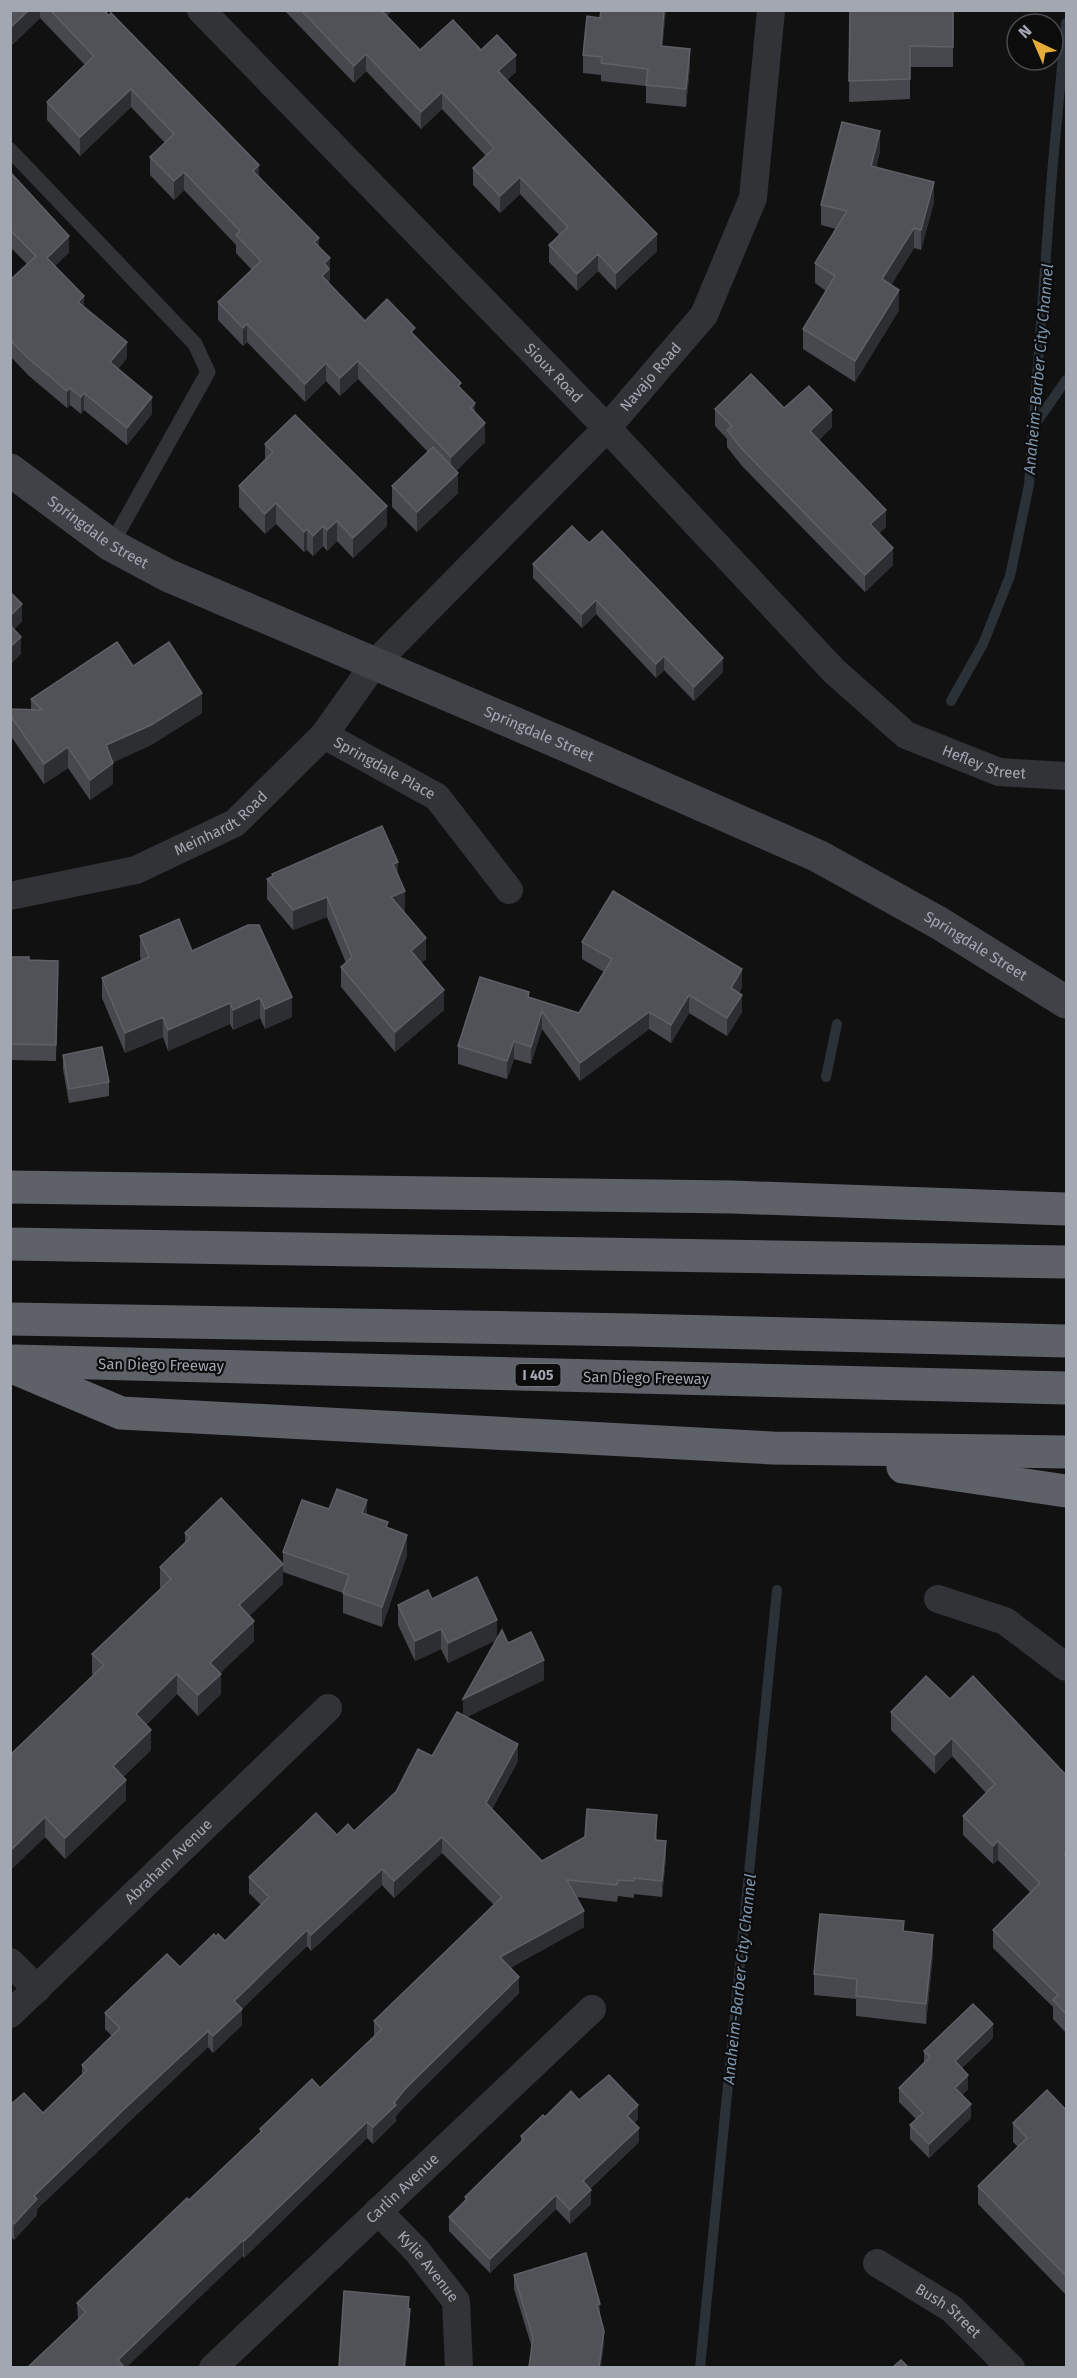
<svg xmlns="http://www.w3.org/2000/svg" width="1077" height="2378" font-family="'Fira Sans',sans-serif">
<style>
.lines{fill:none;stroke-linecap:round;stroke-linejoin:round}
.stream{stroke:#2a3137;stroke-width:10}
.service{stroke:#323337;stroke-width:15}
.minor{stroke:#323337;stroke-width:28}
.secondary{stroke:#404247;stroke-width:33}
.motorway{stroke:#5f6168;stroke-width:33}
.wall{fill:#47484d}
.shaded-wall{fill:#2d2e31}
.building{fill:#515258;stroke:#5e6066;stroke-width:1.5}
.labels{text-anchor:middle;stroke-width:4.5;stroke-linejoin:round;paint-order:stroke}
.shield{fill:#0c0c0d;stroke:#767880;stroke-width:1.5}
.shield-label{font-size:14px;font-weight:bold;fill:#a3a7b2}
.street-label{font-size:15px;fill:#a3a7b2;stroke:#0c0c0d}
.water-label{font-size:16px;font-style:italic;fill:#7c94ac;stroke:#0c0c0d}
</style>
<rect width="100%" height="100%" fill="#111112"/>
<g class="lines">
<g class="stream">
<polyline points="1034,426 1066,380"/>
<polyline points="951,701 983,644 1010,576 1029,485 1052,174 1066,23"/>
<polyline points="826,1077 837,1024"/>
<polyline points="700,2368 777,1590"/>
</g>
<polyline class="service" points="10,150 195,344 208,372 111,545"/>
<g class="minor">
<path id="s1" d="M201 10 607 428 834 671 906 735 999 772 1066 776"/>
<path id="s2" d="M324 735 437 797 509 890"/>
<path id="s3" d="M10 896 136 870 235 823 324 735 375 663 607 428 704 315 753 198 771 10"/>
<polyline points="938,1599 1005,1621 1066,1667"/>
<polyline points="10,1962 37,1989"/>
<path id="s4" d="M10 2014 328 1708"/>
<path id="s5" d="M378 2211 417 2251 456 2301 459 2368"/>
<path id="s6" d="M877 2263 952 2309 1011 2368"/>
<path id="s7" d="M213 2368 592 2009"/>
</g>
<path class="secondary" id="s8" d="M10 470 111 545 167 575 570 747 818 856 939 923 1066 1002"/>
<g class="motorway">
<polyline points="10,1187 732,1197 1066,1209"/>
<polyline points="10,1244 1066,1262"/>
<polyline points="10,1319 634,1330 1066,1341"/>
<polyline points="15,1361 1066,1388"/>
<polyline points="10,1366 121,1413 773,1448 1066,1452"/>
<polyline points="903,1467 1066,1491"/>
</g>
</g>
<g class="wall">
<polygon points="10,10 104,10 259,176 319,247 330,258 329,284 365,321 415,336 461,388 475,413 485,442 456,471 458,493 417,532 392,507 392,486 428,452 358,379 340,396 326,381 305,402 247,342 243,346 218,320 218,302 252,270 236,253 236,245 184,190 174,200 150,175 150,157 165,143 131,107 80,156 47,120 47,102 85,65 40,18 10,47"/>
<polygon points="284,10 392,10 387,16 420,50 481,50 516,72 507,80 657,251 616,290 598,271 577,291 549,262 549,245 559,235 520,194 500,213 473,185 473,168 486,156 442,109 421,129 366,71 354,83"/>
<polygon points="601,10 666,10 662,46 690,67 686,107 646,103 646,86 601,81 601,75 583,73 583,55 600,18"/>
<polygon points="850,10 953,10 953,67 910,67 910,99 849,102"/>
<polygon points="880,151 876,168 934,202 921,250 914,248 891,285 899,310 855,382 803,349 803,329 826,291 815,283 815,263 836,229 821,225 821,205"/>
<polygon points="11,173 69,252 55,266 84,306 127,358 118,369 152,414 127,445 84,410 81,414 70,405 67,408 28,375 10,356 10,280 27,264 10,247"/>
<polygon points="784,408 832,427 819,440 886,527 879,533 893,565 865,592 742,466 727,447 727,439 715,426 715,409"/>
<polygon points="265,444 387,526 353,558 337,541 327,551 323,546 313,556 307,550 304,552 276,524 265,534 239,507 239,486 265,460"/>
<polygon points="589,543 723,672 694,701 664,670 656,678 596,614 582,628 533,578 533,564"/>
<polygon points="133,666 202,713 151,745 113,762 113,784 90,800 68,768 44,784 10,735 10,715 31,710 31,699"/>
<polygon points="272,874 398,875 405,911 403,912 426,959 421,963 444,1010 395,1052 341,987 341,967 346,963 327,917 293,930 267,899 267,879 272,877"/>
<polygon points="140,936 192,951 292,1017 265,1029 260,1018 233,1030 230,1024 168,1051 163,1037 125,1053 102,998 102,978 141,961 140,956"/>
<polygon points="582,942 742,987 739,993 742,1012 727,1036 689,1013 671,1043 649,1029 580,1081 542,1029 531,1064 514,1059 507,1079 458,1064 458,1046 529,997 579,1013 604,972 582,959"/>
<polygon points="10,957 29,960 58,961 56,1061 10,1060"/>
<polygon points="63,1055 109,1082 109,1096 69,1103 63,1069"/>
<polygon points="329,1509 367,1515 388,1528 407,1555 382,1627 343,1613 343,1593 283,1572 283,1552"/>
<polygon points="185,1533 283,1584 249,1616 254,1641 220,1673 221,1694 198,1716 177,1694 146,1725 151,1750 123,1777 126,1800 65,1859 45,1837 10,1870 10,1755 94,1675 92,1674 92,1654 161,1588 160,1587 160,1567 185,1543"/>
<polygon points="432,1599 497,1639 508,1643 544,1680 466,1717 518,1761 492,1809 542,1861 657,1832 657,1840 666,1857 662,1897 634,1894 634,1898 618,1896 617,1902 576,1897 584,1927 510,1968 519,1993 405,2106 396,2116 396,2121 373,2144 367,2138 244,2258 243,2256 78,2319 77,2303 189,2200 260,2132 260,2129 320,2088 374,2037 374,2021 494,1905 442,1853 394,1898 382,1885 311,1951 307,1946 242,2009 242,2025 213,2053 208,2047 37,2209 37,2215 14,2240 10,2236 10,2105 43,2113 82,2074 82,2065 112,2036 105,2029 105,2013 180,1967 216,1937 225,1941 261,1905 249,1893 249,1877 337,1835 354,1831 432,1756 463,1715 496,1640 448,1663 441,1649 415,1661 398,1625 398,1605"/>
<polygon points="950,1699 1066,1775 1066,2033 1053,2019 1053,2007 993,1948 993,1930 1030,1892 998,1860 993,1864 963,1835 963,1816 986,1793 952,1756 935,1774 891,1730 891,1712"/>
<polygon points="904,1932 933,1955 926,2024 856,2016 856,1999 814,1995 814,1974"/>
<polygon points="993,2038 962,2068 968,2089 962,2095 971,2118 929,2158 910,2139 910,2125 916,2119 899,2102 899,2088 924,2063 924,2051"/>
<polygon points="579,2100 638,2119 634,2123 639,2142 590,2189 591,2204 570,2224 556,2209 490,2273 449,2231 449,2217 465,2201 465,2197 521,2142 521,2136 545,2117"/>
<polygon points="1066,2110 1066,2295 978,2204 978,2186 1018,2147 1013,2142 1013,2123"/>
<polygon points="514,2275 600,2317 604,2345 532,2348 514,2289"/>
</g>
<g class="shaded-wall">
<polygon points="29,10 40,10 40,18 10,47 10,28"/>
<polygon points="378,10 392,10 378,24"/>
<polygon points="664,10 666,10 661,64 661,46"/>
<polygon points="690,49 690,67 686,107 686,89"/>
<polygon points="366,54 366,71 354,83 354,66"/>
<polygon points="516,55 516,72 498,88 498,71"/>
<polygon points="131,89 131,107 80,156 80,137"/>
<polygon points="442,92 442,109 421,129 421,112"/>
<polygon points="880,131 880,151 871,187 871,166"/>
<polygon points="259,165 259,184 253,171"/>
<polygon points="184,172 184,190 174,200 174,181"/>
<polygon points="520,177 520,194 500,213 500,196"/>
<polygon points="934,182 934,202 921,250 921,230"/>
<polygon points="914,228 914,248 882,300 882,279"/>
<polygon points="657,234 657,251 616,290 616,273"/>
<polygon points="69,236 69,252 47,274 47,258"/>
<polygon points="319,238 319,256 314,242"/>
<polygon points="598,254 598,271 577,291 577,274"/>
<polygon points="330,258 330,276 329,287 322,276 324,263"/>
<polygon points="899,290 899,310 855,382 855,361"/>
<polygon points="84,296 84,313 78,302"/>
<polygon points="247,324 247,342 243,346 243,328"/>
<polygon points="127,342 127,358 110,379 110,362"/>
<polygon points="358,361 358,379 340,396 340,378"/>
<polygon points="326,363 326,381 305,402 305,384"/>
<polygon points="70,388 70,405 67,408 67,391"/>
<polygon points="84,393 84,410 81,414 81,397"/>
<polygon points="152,397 152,414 127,445 127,428"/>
<polygon points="475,403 475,422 471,408"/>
<polygon points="832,410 832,427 810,448 810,431"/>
<polygon points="485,423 485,442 451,476 451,457"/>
<polygon points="458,473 458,493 417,532 417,512"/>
<polygon points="276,503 276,524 265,534 265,514"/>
<polygon points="387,506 387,526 353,558 353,538"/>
<polygon points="886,510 886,527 870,542 870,524"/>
<polygon points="337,521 337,541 327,551 327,530"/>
<polygon points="323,526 323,546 313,556 313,536"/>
<polygon points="307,529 307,550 304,552 304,532"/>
<polygon points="893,548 893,565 865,592 865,575"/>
<polygon points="596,600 596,614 582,628 582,614"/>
<polygon points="22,604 22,622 10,633 10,616"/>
<polygon points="21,637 21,654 10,665 10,647"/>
<polygon points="664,656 664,670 656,678 656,664"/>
<polygon points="723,658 723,672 694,701 694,687"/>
<polygon points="202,693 202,713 151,745 106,766 106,745"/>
<polygon points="68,747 68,768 44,784 44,764"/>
<polygon points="113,763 113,784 90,800 90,780"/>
<polygon points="398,862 398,882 393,864"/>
<polygon points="405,891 405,911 391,917 391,897"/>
<polygon points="327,897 327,917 293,930 293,910"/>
<polygon points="426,938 426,959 411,971 411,951"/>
<polygon points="742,969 742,987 731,1006 731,988"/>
<polygon points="444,990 444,1010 395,1052 395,1032"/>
<polygon points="689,995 689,1013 671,1043 671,1025"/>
<polygon points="742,995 742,1012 727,1036 727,1018"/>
<polygon points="292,997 292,1017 265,1029 265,1009"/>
<polygon points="260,998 260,1018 233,1030 233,1010"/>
<polygon points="230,1003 230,1024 168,1051 168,1030"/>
<polygon points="542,1011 542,1029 531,1064 531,1047"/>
<polygon points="649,1012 649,1029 580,1081 580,1063"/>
<polygon points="163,1017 163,1037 125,1053 125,1033"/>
<polygon points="514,1041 514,1059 507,1079 507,1061"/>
<polygon points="367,1500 367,1520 362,1513"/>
<polygon points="407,1535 407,1555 382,1627 382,1607"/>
<polygon points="283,1564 283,1584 239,1626 239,1605"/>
<polygon points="497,1620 497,1640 448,1663 448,1643"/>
<polygon points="254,1621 254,1641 210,1683 210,1663"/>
<polygon points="441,1629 441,1649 415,1661 415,1641"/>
<polygon points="544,1660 544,1680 463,1719 463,1699"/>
<polygon points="177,1674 177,1694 136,1734 136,1714"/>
<polygon points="221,1674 221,1694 198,1716 198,1695"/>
<polygon points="151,1730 151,1750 113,1786 113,1766"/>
<polygon points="952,1738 952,1756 935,1774 935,1755"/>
<polygon points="518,1744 518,1761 486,1819 486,1803"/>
<polygon points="126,1780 126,1800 65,1859 65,1838"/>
<polygon points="657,1815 657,1832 655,1856 655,1840"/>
<polygon points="45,1817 45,1837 11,1870 11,1850"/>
<polygon points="442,1837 442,1853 394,1898 394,1881"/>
<polygon points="666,1841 666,1857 662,1897 662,1881"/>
<polygon points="998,1841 998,1860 993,1864 993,1846"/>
<polygon points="382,1869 382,1885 311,1951 311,1935"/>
<polygon points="584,1911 584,1927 500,1973 500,1957"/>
<polygon points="307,1930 307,1946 234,2017 234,2001"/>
<polygon points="933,1935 933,1955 926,2024 926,2004"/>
<polygon points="519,1977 519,1993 405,2106 396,2116 396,2121 373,2144 373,2127 405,2089"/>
<polygon points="242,2009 242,2025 213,2053 213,2036"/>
<polygon points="993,2024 993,2038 955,2075 955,2061"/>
<polygon points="208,2031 208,2047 37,2209 37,2215 14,2240 14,2224 34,2196"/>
<polygon points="968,2075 968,2089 955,2102 955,2088"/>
<polygon points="971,2104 971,2118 929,2158 929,2144"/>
<polygon points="638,2105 638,2119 627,2130 627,2116"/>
<polygon points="367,2122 367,2138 244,2258 244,2241"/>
<polygon points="639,2128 639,2142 583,2195 583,2181"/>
<polygon points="591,2190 591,2204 570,2224 570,2210"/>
<polygon points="556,2195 556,2209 490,2273 490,2259"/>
<polygon points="243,2240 243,2256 127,2367 118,2367 118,2360"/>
<polygon points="600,2304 600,2318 597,2305"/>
<polygon points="410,2309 410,2323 406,2367 404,2367"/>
<polygon points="604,2331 604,2345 601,2367 599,2367"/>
</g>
<g class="building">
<polygon points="10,10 29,10 10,28"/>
<polygon points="50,10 104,10 109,16 111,13 259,165 253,171 319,238 314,242 330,258 324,263 329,269 322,276 365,321 387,299 415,328 411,332 461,383 458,386 475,403 471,408 485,423 451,457 358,361 340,378 326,363 305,384 247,324 243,328 218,302 261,261 236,235 240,231 184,172 174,181 150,157 174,134 131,89 80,137 47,102 94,56"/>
<polygon points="301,10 381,10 420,50 453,20 481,50 497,35 516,55 498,71 657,234 616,273 598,254 577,274 549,245 568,227 520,177 500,196 473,168 494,148 442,92 421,112 366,54 354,66"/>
<polygon points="601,10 664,10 661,46 690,49 686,89 646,85 648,69 601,63 602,57 583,55 587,16 600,18"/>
<polygon points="850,10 953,10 953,47 910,46 910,79 849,81"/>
<polygon points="842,122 880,131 871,166 934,182 921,230 914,228 882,279 899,290 855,361 803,329 835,276 815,263 847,211 821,205"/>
<polygon points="11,173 69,236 47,258 84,296 78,302 127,342 110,362 152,397 127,428 84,393 81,397 70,388 67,391 28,358 10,340 10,280 36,256 10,230"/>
<polygon points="751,374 784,408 809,386 832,410 810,431 886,510 870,524 893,548 865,575 742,449 727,430 732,426 715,409"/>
<polygon points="295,415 387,506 353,538 337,521 327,530 323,526 313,536 307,529 304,532 276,503 265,514 239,486 273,452 265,444"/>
<polygon points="433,447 458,473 417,512 392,486"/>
<polygon points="572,526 589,543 602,531 723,658 694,687 664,656 656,664 596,600 582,614 533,564"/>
<polygon points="10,592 22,604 10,616"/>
<polygon points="10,625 21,637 10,647"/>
<polygon points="117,642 133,666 169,642 202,693 151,725 106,745 113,763 90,780 68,747 44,764 10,715 10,709 42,710 31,699"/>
<polygon points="382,826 398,862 393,864 405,891 391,897 426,938 411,951 444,990 395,1032 341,967 352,957 327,897 293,910 267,879 273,876 272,874"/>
<polygon points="613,891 742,969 731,988 742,995 727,1018 689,995 671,1025 649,1012 580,1063 542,1011 531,1047 514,1041 507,1061 458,1046 480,977 529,992 528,997 579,1013 612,959 582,942"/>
<polygon points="179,919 192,951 248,925 259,925 292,997 265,1009 260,998 233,1010 230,1003 168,1030 163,1017 125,1033 102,978 149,957 140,936"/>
<polygon points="10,957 29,957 29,960 58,961 56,1045 10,1044"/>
<polygon points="102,1047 109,1082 69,1089 63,1055"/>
<polygon points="337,1489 367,1500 362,1513 388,1522 386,1527 407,1535 382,1607 343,1593 349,1575 283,1552 302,1500 329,1509"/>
<polygon points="221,1498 283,1564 239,1605 254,1621 210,1663 221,1674 198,1695 177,1674 136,1714 151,1730 113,1766 126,1780 65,1838 45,1817 11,1850 10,1755 104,1665 92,1654 171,1579 160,1567 190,1538 185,1533"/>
<polygon points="477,1577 497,1620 448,1643 441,1629 415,1641 398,1605 428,1590 432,1599"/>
<polygon points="502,1630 508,1643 531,1632 544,1660 463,1699"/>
<polygon points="926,1676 950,1699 973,1676 1066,1775 1066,1852 1064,1854 1066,1856 1066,2014 1053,2000 1058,1995 993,1930 1040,1883 998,1841 993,1846 963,1816 995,1784 952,1738 935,1755 891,1712"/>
<polygon points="457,1712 518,1744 486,1803 542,1861 585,1837 587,1809 657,1815 655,1840 666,1841 662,1881 634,1878 634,1881 618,1880 617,1885 567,1880 584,1911 500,1957 519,1977 405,2089 394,2103 396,2105 373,2127 367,2122 244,2241 243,2240 118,2360 123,2366 121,2367 28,2367 86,2312 77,2303 187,2198 189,2200 262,2131 260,2129 312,2079 320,2088 382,2029 374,2021 502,1897 442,1837 394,1881 382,1869 311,1935 307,1930 234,2001 242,2009 213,2036 208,2031 126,2107 34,2196 37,2199 14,2224 10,2220 10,2105 24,2093 43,2113 87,2070 82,2065 120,2028 105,2013 167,1954 180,1967 214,1934 216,1937 218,1934 225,1941 269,1897 249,1877 316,1813 337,1835 348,1824 354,1831 396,1792 418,1749 432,1756"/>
<polygon points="820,1914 904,1921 903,1931 933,1935 926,2004 856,1996 857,1979 814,1974"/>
<polygon points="973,2004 993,2024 955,2061 968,2075 955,2088 971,2104 929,2144 910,2125 923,2113 899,2088 930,2057 924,2051"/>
<polygon points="609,2075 638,2105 627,2116 639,2128 583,2181 591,2190 570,2210 556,2195 490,2259 449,2217 467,2199 465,2197 524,2139 521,2136 543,2115 545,2117 571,2091 579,2100"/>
<polygon points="1047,2090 1066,2110 1066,2276 978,2186 1027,2138 1013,2123"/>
<polygon points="586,2253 600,2304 597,2305 604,2331 599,2367 529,2367 533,2338 514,2275"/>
<polygon points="344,2291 409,2297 408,2308 410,2309 404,2367 339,2367"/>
<polygon points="901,2360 908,2367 893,2367"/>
</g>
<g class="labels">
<rect class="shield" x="515.5" y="1364" width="45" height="22" rx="4.5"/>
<g class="shield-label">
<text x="538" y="1380">I 405</text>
</g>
<g class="street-label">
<text dy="5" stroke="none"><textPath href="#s1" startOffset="506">Sioux Road</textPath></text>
<text dy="5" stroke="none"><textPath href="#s3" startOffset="849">Navajo Road</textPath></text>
<text dy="5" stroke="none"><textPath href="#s8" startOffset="108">Springdale Street</textPath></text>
<text dy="5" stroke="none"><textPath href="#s8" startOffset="594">Springdale Street</textPath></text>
<text dy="5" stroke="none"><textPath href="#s1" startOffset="1095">Hefley Street</textPath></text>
<text dy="5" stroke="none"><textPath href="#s2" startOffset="69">Springdale Place</textPath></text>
<text dy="5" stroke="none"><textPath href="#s3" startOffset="226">Meinhardt Road</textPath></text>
<text dy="5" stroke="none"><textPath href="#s8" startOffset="1080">Springdale Street</textPath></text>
<text transform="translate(161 1365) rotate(1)" y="5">San Diego Freeway</text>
<text transform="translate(646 1378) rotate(1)" y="5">San Diego Freeway</text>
<text dy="5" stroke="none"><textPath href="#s4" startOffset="220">Abraham Avenue</textPath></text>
<text dy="5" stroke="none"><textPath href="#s7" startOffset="261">Carlin Avenue</textPath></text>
<text dy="5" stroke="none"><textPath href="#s5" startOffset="75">Kylie Avenue</textPath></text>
<text dy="5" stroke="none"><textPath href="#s6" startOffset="86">Bush Street</textPath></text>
</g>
<g class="water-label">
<text transform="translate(1038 369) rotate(-85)" y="6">Anaheim-Barber City Channel</text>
<text transform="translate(739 1979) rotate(-84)" y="6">Anaheim-Barber City Channel</text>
</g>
</g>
<rect width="1077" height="2378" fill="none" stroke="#a3a7b2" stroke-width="24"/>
<g transform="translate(1035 42) rotate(316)"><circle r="28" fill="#0c0c0d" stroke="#484a4f" stroke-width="1.5"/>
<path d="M0-4.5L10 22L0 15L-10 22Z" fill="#e5ad37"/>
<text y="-9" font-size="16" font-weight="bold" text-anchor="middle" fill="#a3a7b2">N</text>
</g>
</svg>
